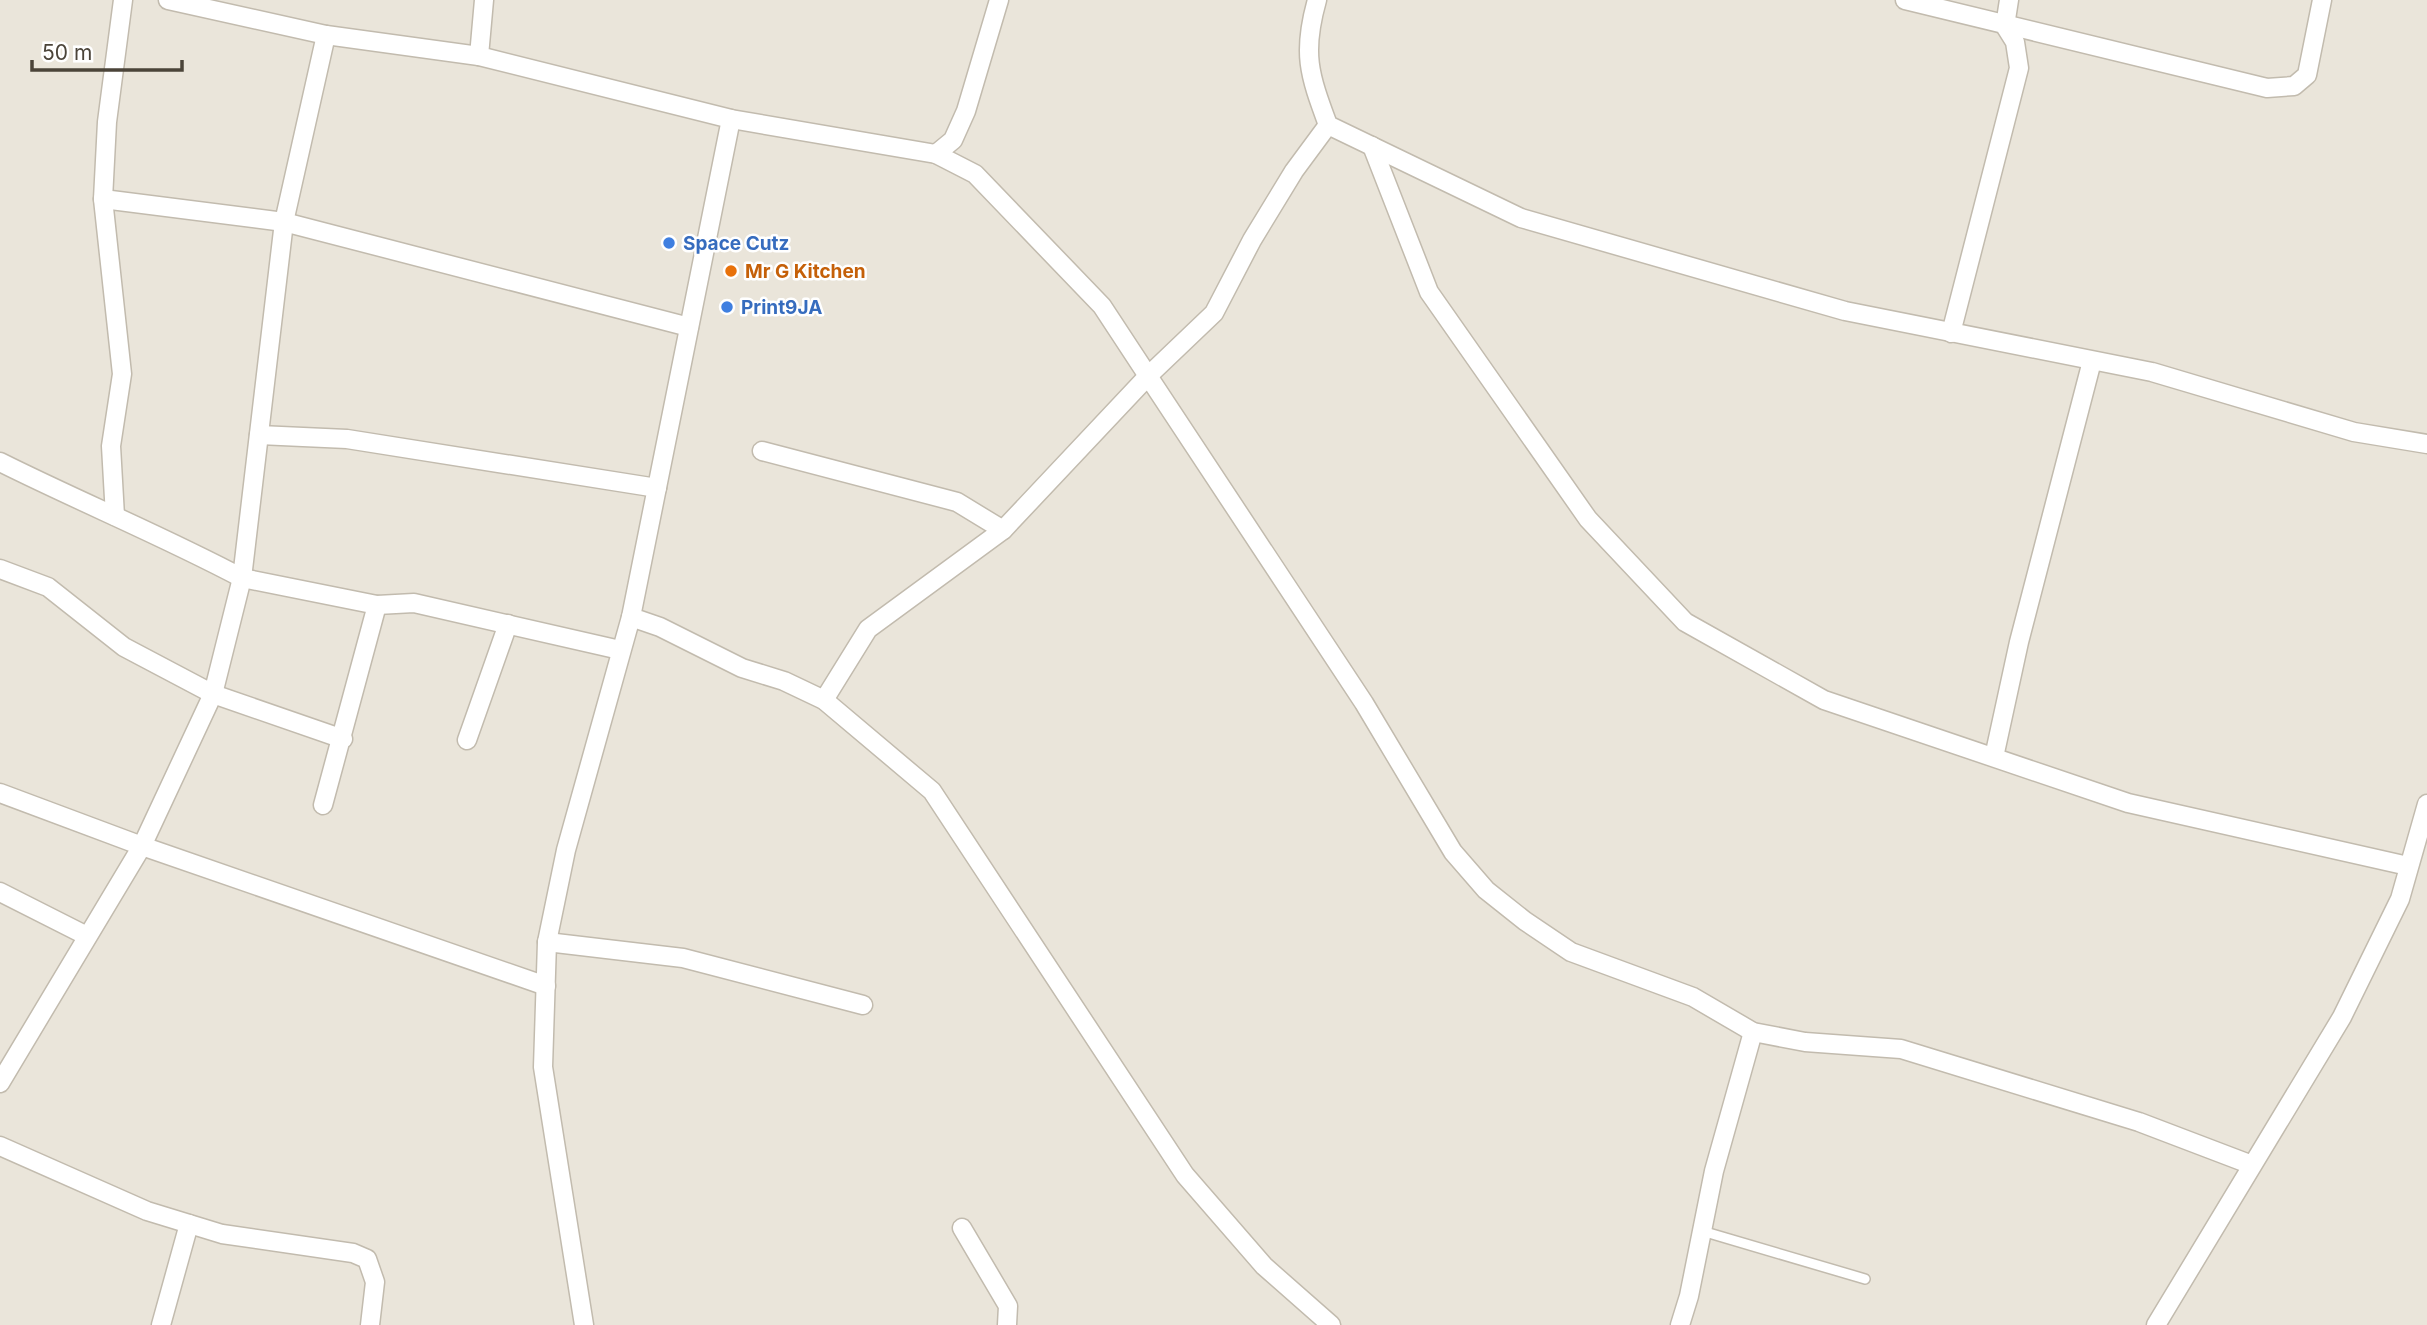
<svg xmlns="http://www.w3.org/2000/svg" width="2427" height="1325" font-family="Inter,sans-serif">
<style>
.residential{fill:#eae5da}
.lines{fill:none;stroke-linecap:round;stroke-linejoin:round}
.service-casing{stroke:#c2bbae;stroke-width:12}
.minor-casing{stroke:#c2bbae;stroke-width:21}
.service{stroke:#fff;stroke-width:9}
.minor{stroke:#fff;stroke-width:18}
.shop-dot{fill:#3f7fe0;stroke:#fff;stroke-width:2.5}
.food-dot{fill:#e8710a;stroke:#fff;stroke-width:2.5}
.labels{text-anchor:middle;stroke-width:5;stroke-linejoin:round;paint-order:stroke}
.shop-label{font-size:19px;font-weight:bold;fill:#366cbe;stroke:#fff;text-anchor:start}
.food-label{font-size:19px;font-weight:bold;fill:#c56008;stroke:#fff;text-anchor:start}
</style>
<rect width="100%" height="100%" fill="#f6f3ec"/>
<rect class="residential" x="0" y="0" width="2427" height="1325"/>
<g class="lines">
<defs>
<polyline id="service" points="1702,1231 1865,1279"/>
<g id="minor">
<polyline points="168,0 326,35 479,56"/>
<polyline points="484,0 479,56 731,119 631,617 660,627 742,668 784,681 824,700 932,791 1185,1175 1264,1266 1331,1325"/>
<path d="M1317 0C1302 53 1309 74 1328 125L1521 218 1845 311 2152 372 2354 432 2427 444"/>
<polyline points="1905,0 2267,88 2294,86 2307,75 2322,0"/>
<polyline points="731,119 936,154 953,140 966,111 999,0"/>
<polyline points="1372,146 1429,292 1588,519 1685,622 1824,700 2128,803 2408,866"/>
<polyline points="936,154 975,174 1102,306 1148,376 1214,313 1252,240 1294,171 1328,125"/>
<polyline points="103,199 284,222 689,327"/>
<polyline points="1951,333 2019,68 2015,42 2005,26 2009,0"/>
<polyline points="259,435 347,439 657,488"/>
<polyline points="762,451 957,502 1003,530"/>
<path d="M0 462C80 502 163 536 242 578L284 222 326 35"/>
<polyline points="115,516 111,446 122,374 103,199 107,122 123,0"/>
<polyline points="0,569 48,587 124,647 213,694 343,739"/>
<polyline points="824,700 868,629 1003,530 1148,376 1364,703 1453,852 1486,890 1525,921 1571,952 1693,997 1753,1032 1805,1042 1901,1049 2139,1122 2252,1165"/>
<polyline points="467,740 508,624"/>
<polyline points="1994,757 2019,642 2092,361"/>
<polyline points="0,793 142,846 546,986"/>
<polyline points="323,805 377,605"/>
<polyline points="0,892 87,936"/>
<polyline points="547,942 683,958 863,1005"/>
<polyline points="0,1083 142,846 213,694 242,578 377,605 414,603 620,650"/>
<polyline points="0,1146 147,1211 222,1234 353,1253 367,1259 375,1282 370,1325"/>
<polyline points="962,1228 1008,1306 1007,1325"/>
<polyline points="161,1325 189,1224"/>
<polyline points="584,1325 543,1067 547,942 566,850 631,617"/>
<polyline points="1680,1325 1689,1296 1714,1171 1753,1032"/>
<polyline points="2156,1325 2342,1017 2400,899 2427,804"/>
</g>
</defs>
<use href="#service" class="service-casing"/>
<use href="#minor" class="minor-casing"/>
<use href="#service" class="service"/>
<use href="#minor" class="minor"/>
</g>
<g class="shop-dot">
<circle cx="669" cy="243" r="7"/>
<circle cx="727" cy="307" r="7"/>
</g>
<circle class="food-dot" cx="731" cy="271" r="7"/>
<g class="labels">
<g class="shop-label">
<text x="683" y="250">Space Cutz</text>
<text x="741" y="314">Print9JA</text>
</g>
<g class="food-label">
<text x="745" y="278">Mr G Kitchen</text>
</g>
</g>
<path d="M32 60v10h150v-10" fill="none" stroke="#4b4439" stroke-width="3.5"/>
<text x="42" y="60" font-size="21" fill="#4b4439" stroke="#ffffff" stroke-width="5" paint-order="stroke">50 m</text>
</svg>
